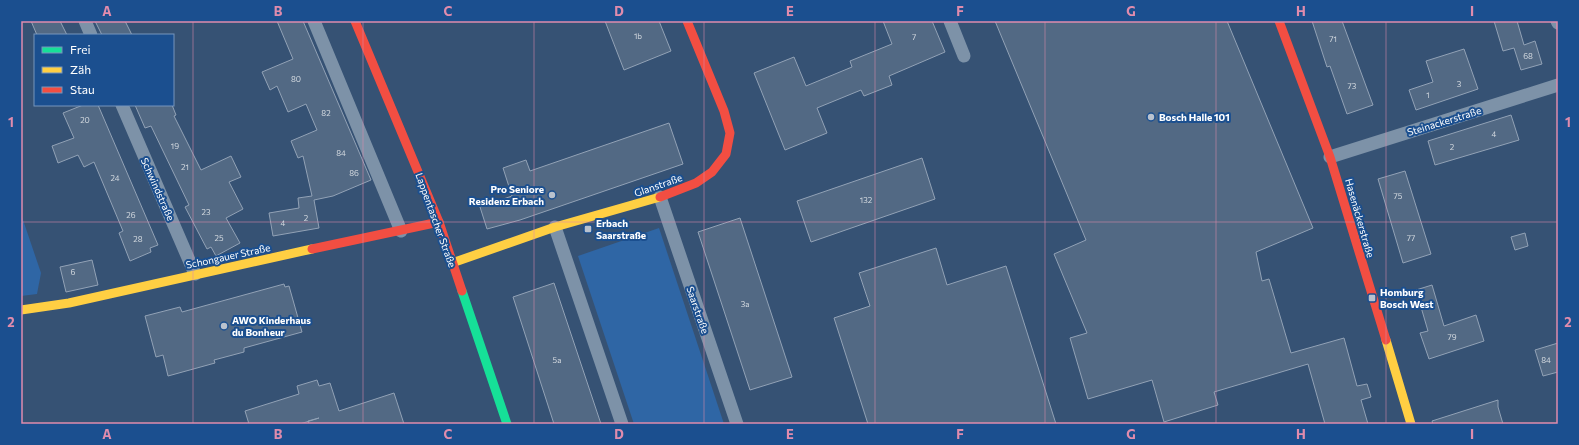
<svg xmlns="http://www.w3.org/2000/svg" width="1579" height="445" font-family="Commissioner,sans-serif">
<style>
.green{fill:#2f66a5}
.building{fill:#526984;stroke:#92a2b6}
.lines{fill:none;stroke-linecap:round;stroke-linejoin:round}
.street{stroke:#7d92a8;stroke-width:13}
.fast{stroke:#16e098;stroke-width:9}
.slow{stroke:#ffcf43;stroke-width:9}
.jam{stroke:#f24e42;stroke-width:9}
.grid{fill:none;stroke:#e08cad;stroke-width:1;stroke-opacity:0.55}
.poi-dot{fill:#b9c2ce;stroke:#1b4f8f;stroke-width:1.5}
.labels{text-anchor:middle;stroke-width:4;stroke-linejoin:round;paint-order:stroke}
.number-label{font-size:8px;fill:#d4dae0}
.poi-label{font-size:10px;font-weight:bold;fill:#fff;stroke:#1b4f8f;text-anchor:start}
.street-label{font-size:10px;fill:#fff;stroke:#1b4f8f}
.neatline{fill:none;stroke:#e08cad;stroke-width:1.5}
.grid-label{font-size:13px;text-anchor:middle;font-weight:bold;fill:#e08cad}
</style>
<rect width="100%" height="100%" fill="#365274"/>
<g class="green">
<polygon points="21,214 41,273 37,294 21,296"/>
<polygon points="659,228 724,424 634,424 578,256"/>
</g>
<g class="building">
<polygon points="31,21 60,21 67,35 37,35"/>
<polygon points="95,21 125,21 132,35 102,35"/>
<polygon points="277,21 303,21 371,180 333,196 314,200 319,228 273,236 269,213 299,208 298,198 312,196 303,156 298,158 291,141 317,130 306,104 288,112 277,86 270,90 262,72 293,59"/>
<polygon points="605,21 659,21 671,51 624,70"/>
<polygon points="883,21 932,21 945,52 889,76 892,85 864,96 861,90 817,108 827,133 785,150 754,73 794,57 806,86 852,67 850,61 892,44"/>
<polygon points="995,21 1227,21 1313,228 1256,252 1262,281 1269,279 1291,353 1344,338 1357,386 1367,384 1371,397 1361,400 1368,424 1325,424 1308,364 1214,392 1218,405 1164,422 1152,380 1088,399 1070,338 1087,333 1054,254 1086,240"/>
<polygon points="1312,21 1342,21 1373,105 1347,114 1330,66 1327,67"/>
<polygon points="1494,21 1517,21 1524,45 1535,41 1542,64 1521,70 1514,48 1503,51"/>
<polygon points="1464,49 1478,89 1416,110 1409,90 1433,82 1426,61"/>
<polygon points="83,105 98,105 158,245 150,248 151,252 130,261 119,233 123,231 94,162 84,167 78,155 58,163 52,146 74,138 63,113"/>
<polygon points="135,105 172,105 176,115 174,116 201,170 231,156 241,177 229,182 243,209 226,218 240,243 216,256 211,247 207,249 185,207 189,205 151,126 145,128"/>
<polygon points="1511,115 1519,140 1435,165 1428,141"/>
<polygon points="669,123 683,164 520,220 487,229 480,207 512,196 503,168 526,160 530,171"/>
<polygon points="922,158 935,199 811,242 797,201"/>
<polygon points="1405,171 1431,254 1403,263 1378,179"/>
<polygon points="740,218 792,377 750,390 698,232"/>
<polygon points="1525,233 1528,246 1515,250 1511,237"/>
<polygon points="936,248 947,285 1006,266 1056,424 868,424 834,318 870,306 859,273"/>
<polygon points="92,260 98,285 66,292 60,267"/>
<polygon points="554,283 601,424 554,424 513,297"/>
<polygon points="284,284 285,287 289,286 302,332 244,348 244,352 214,360 215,363 168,376 163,355 156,357 145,316 180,307 182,312"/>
<polygon points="1432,285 1444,326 1476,315 1484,341 1429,359 1420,333 1428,331 1416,290"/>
<polygon points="1558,343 1558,372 1543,376 1535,350"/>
<polygon points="317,380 319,386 330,383 339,411 394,393 404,424 309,424 308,421 319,418 300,424 249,424 245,411 299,394 297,386"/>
<polygon points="1498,400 1498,407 1503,424 1433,424 1432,421"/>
</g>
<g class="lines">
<g class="street">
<polyline points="85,21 91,35"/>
<polyline points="314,21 401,231"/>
<polyline points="950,21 964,56"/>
<polyline points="1557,21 1558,23"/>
<polyline points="122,105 195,274"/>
<polyline points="1330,157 1558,85"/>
<polyline points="660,197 737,424"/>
<polyline points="555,227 622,424"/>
</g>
<polyline class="fast" points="462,291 507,424"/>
<g class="slow">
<polyline points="452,263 555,227 660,197"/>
<polyline points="21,310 69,303 312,249"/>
<polyline points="1386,340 1411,424"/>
</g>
<g class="jam">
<polyline points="355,21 439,222 462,291"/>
<polyline points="1279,21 1330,157 1386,340"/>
<polyline points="660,197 696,183 712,172 726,154 730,133 724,111 687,21"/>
<polyline points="312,249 439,222"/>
</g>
</g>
<path class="grid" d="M193 21V424M363 21V424M534 21V424M704 21V424M875 21V424M1045 21V424M1216 21V424M1386 21V424M21 222H1558"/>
<g class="poi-dot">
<circle cx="1151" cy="117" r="4"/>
<circle cx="552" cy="195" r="4"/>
<rect x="584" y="225" width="8" height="8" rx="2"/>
<rect x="1368" y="294" width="8" height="8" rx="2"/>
<circle cx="224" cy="326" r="4"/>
</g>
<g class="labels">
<g class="number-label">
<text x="638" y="39">1b</text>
<text x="914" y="40">7</text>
<text x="1333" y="42">71</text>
<text x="1528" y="59">68</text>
<text x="296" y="82">80</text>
<text x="1459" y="87">3</text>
<text x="1352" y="89">73</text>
<text x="1428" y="98">1</text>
<text x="326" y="116">82</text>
<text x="85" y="123">20</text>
<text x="1494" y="137">4</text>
<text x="175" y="149">19</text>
<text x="1452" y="150">2</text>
<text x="341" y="156">84</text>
<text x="185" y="170">21</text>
<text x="354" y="176">86</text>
<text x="115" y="181">24</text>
<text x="1398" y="199">75</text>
<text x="866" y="203">132</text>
<text x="206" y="215">23</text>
<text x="131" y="218">26</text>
<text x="306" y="221">2</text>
<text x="283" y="226">4</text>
<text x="219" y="241">25</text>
<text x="1411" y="241">77</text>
<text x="138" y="242">28</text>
<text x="73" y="275">6</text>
<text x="745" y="307">3a</text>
<text x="1452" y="340">79</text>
<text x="557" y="363">5a</text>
<text x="1546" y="363">84</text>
</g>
<g class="poi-label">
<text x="1159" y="121">Bosch Halle 101</text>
<text x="544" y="193" text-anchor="end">Pro Seniore<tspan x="544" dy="12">Residenz Erbach</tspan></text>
<text x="596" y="227">Erbach<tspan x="596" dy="12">Saarstraße</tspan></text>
<text x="1380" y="296">Homburg<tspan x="1380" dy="12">Bosch West</tspan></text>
<text x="232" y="324">AWO Kinderhaus<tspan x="232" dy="12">du Bonheur</tspan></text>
</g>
<g class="street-label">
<text transform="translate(1444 121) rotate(-17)" y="4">Steinackerstraße</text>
<text transform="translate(658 185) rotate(-19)" y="4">Glanstraße</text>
<text transform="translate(158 189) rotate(66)" y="4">Schwindstraße</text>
<text transform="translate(1360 218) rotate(74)" y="4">Hasenäckerstraße</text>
<text transform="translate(436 220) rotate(70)" y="4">Lappentascher Straße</text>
<text transform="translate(228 256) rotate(-12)" y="4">Schongauer Straße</text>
<text transform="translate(698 310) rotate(71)" y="4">Saarstraße</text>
</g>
</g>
<rect width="1579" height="445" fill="none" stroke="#1b4f8f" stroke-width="44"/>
<rect x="34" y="34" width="140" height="72" fill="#1b4f8f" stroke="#7695bc"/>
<rect x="42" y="47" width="20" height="6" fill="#16e098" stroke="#7695bc"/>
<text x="70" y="54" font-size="12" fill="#ffffff">Frei</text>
<rect x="42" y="67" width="20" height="6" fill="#ffcf43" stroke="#7695bc"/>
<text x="70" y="74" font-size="12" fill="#ffffff">Zäh</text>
<rect x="42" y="87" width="20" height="6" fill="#f24e42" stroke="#7695bc"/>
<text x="70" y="94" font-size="12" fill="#ffffff">Stau</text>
<rect x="22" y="22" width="1535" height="401" class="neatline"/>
<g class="grid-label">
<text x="107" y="16">A</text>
<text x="278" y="16">B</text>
<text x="448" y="16">C</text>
<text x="619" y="16">D</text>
<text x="790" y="16">E</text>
<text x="960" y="16">F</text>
<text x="1131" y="16">G</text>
<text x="1301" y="16">H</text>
<text x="1472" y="16">I</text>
<text x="11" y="127">1</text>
<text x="1568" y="127">1</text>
<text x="11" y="327">2</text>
<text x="1568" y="327">2</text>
<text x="107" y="439">A</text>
<text x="278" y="439">B</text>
<text x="448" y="439">C</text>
<text x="619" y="439">D</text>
<text x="790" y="439">E</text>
<text x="960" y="439">F</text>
<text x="1131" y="439">G</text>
<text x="1301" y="439">H</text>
<text x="1472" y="439">I</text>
</g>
</svg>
